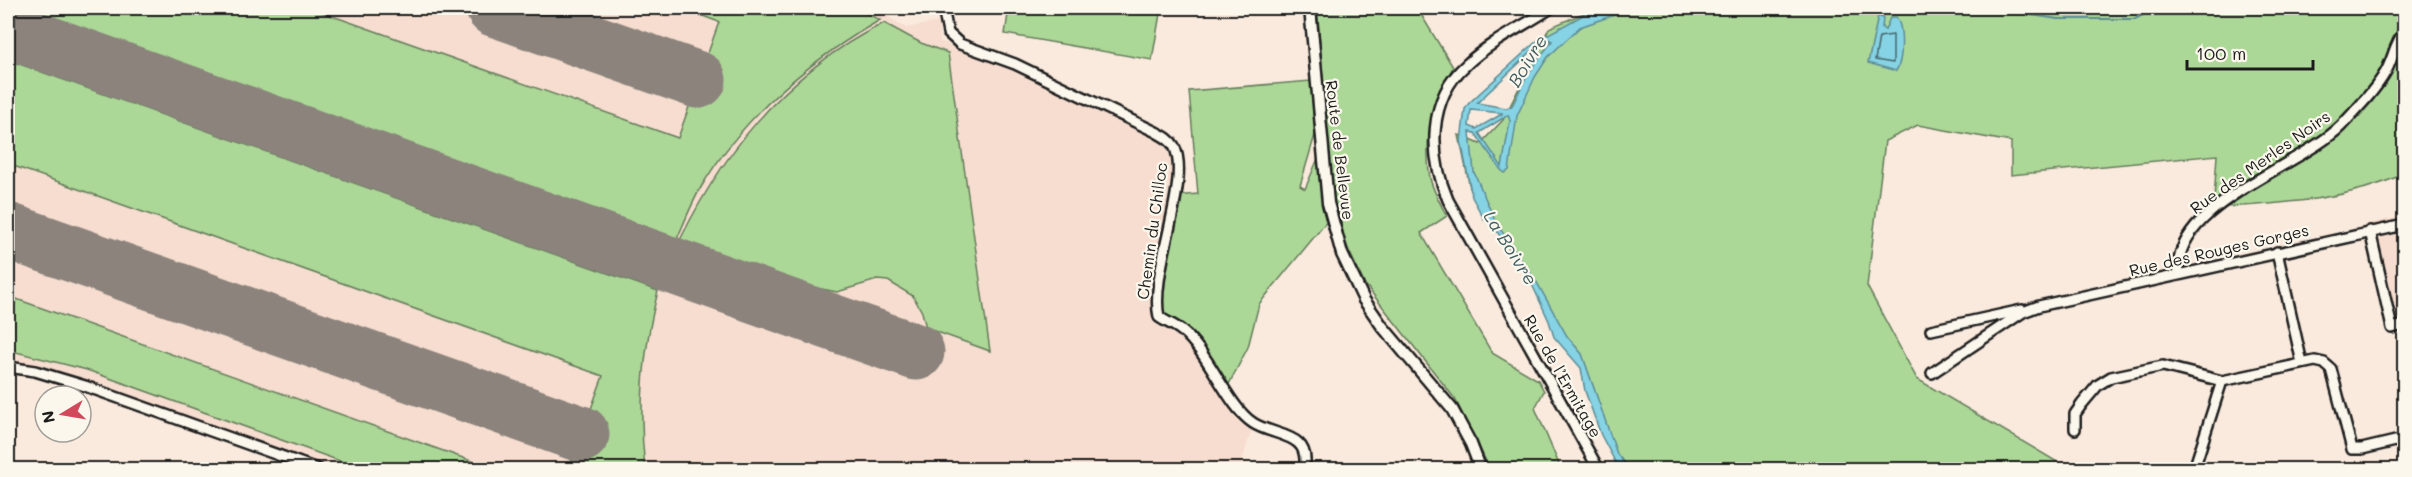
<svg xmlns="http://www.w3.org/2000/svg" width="2412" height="477" font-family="Mali,sans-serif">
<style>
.built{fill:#f6ddcf}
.green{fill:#acd897;stroke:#647a5a;stroke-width:1.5}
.water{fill:#85d3e4;stroke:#5b8a94;stroke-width:1.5;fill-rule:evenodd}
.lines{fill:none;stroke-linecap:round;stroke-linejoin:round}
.shore{stroke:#46656c;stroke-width:1.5}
.stream{stroke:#5b8a94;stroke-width:2}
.runway{stroke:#8b837c;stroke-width:57}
.minor-casing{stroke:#1c1c1c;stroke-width:14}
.tertiary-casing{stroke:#1c1c1c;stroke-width:15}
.minor{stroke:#fbf7ec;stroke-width:9}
.tertiary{stroke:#fbf7ec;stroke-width:10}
.labels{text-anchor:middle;stroke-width:4.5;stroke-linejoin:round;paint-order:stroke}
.street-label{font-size:16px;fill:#1c1c1c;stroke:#fbf7ec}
.water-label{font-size:18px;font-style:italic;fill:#415c62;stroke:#fbf7ec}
</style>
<rect width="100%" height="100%" fill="#faeadd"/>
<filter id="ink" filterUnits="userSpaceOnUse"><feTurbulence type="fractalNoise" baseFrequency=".0167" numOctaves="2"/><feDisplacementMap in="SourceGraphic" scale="12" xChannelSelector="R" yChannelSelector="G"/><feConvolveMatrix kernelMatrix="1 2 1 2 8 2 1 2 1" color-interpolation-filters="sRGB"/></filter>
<g filter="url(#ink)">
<g class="built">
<polygon points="8,8 874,8 906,28 939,22 940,41 1014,69 1163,142 1173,162 1151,319 1187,343 1251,431 1240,469 333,469 69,376 8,362"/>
<polygon points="2404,216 2404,328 2391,331 2363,225"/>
</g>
<g class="green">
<path d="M26 8H310L678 138 719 22 681 8H855L880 20C807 62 743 116 700 189 691 205 684 223 677 239Z"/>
<polygon points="1009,8 1161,8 1152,60 1005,34"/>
<path d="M1317 8H1417L1453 67C1433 102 1423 139 1430 178 1433 191 1441 205 1447 216L1421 233 1492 353 1538 380 1544 391 1535 408 1561 469H1490L1455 399 1364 283 1345 242 1338 208 1259 304 1248 347 1228 386C1218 372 1203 342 1190 332 1172 318 1166 327 1160 301L1177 196 1198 194 1189 91 1311 81 1315 135 1300 186 1305 189 1328 135Z"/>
<path d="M1595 8H2404V174C2347 200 2287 203 2225 207L2214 199 2217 155 2011 175V142L1918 125 1885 141 1867 286 1917 379 2069 469H1620L1580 357 1470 188 1459 135 1480 144 1503 120 1549 28Z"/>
<path d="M884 23 921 43 948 53 990 351 926 328 922 312 913 296 888 281 877 280 837 292 812 287 680 240C725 148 791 69 884 23Z"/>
<path d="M8 60 658 291C643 350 638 409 645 469H569L603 376 8 164Z"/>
<polygon points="8,296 494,469 362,469 87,370 8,350"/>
</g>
<g class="water">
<path d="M1596 8H1634L1580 27 1548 57 1535 77 1517 116 1509 170 1505 173 1501 170 1475 133 1470 132 1474 172 1496 223 1536 281 1567 336 1582 354 1617 454 1629 469H1619L1601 435 1585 391 1581 368 1554 337 1549 321 1530 280 1496 230 1484 219 1472 197 1461 141 1465 109 1469 103 1539 39ZM1548 39 1552 41 1528 73 1512 106 1506 108 1477 103 1535 48ZM1471 110 1502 113V114L1476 129 1469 126ZM1508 115 1510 121 1502 167 1479 133Z"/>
<path d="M1878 16 1883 18 1882 28 1885 30 1890 18 1896 17C1904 27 1903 61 1896 71L1868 63Z"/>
</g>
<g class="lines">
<polygon class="shore" points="1893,35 1893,63 1875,60 1879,37"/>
<polyline class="stream" points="1985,8 2058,19 2135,19 2156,8"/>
<g class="runway">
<polyline points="494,8 698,80"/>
<polyline points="8,30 916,352"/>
<polyline points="8,231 581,434"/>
</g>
<defs>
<g id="minor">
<path d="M943 8 948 33 960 44 1015 64 1156 132C1163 136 1170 139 1174 146 1192 180 1149 273 1159 317 1166 322 1175 325 1182 331 1208 351 1228 407 1253 423 1274 437 1312 432 1304 469"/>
<path d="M1551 8C1524 26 1491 41 1467 64 1427 99 1429 155 1448 200L1599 470"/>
<polyline points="2370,231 2392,328 2404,325"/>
<polyline points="2277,252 2302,363"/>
<path d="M2179 274C2170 206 2300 167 2341 126 2356 110 2374 92 2385 73 2393 60 2394 45 2404 32"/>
<polyline points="1931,330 2022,310"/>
<polyline points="8,367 35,371 85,386 320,470"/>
<polyline points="1932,373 2023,312 2039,306 2404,225"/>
<polyline points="2075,429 2075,414 2082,404 2098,385 2111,377 2163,366 2222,381 2315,361 2324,363 2331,369 2352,449 2362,449 2404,439"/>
<polyline points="2186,467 2194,469 2222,381"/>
</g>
<polyline id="tertiary" points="1310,8 1328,203 1342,254 1364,300 1382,326 1452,409 1471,444 1481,470"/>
</defs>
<use href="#minor" class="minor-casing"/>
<use href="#tertiary" class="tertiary-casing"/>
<use href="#minor" class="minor"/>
<use href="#tertiary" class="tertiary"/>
</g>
</g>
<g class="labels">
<g class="street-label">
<text transform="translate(1340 150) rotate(83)" y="6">Route de Bellevue</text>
<text transform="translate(2260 162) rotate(-35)" y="6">Rue des Merles Noirs</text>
<text transform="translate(1152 231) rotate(-82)" y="6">Chemin du Chilloc</text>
<text transform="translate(2219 250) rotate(-13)" y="6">Rue des Rouges Gorges</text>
<text transform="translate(1563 376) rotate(60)" y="6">Rue de l’Ermitage</text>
</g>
<g class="water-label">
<text transform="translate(1528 61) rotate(-58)" y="6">Boivre</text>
<text transform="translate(1510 248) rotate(58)" y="6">La Boivre</text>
</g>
</g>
<rect width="2412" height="477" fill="none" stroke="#fbf7ec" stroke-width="30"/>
<rect x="15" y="15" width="2382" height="447" fill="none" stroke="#1c1c1c" stroke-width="2" filter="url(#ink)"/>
<g transform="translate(63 414) rotate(259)"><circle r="28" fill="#fbf7ec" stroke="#a29f99" stroke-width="1.5"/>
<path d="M0-4.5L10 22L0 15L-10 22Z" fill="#d1495b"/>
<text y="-9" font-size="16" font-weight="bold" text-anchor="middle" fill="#1c1c1c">N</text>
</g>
<path d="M2187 60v9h126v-9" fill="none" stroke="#1c1c1c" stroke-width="3"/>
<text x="2196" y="60" font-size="18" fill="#1c1c1c" stroke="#fbf7ec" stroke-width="4.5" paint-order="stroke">100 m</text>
</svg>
